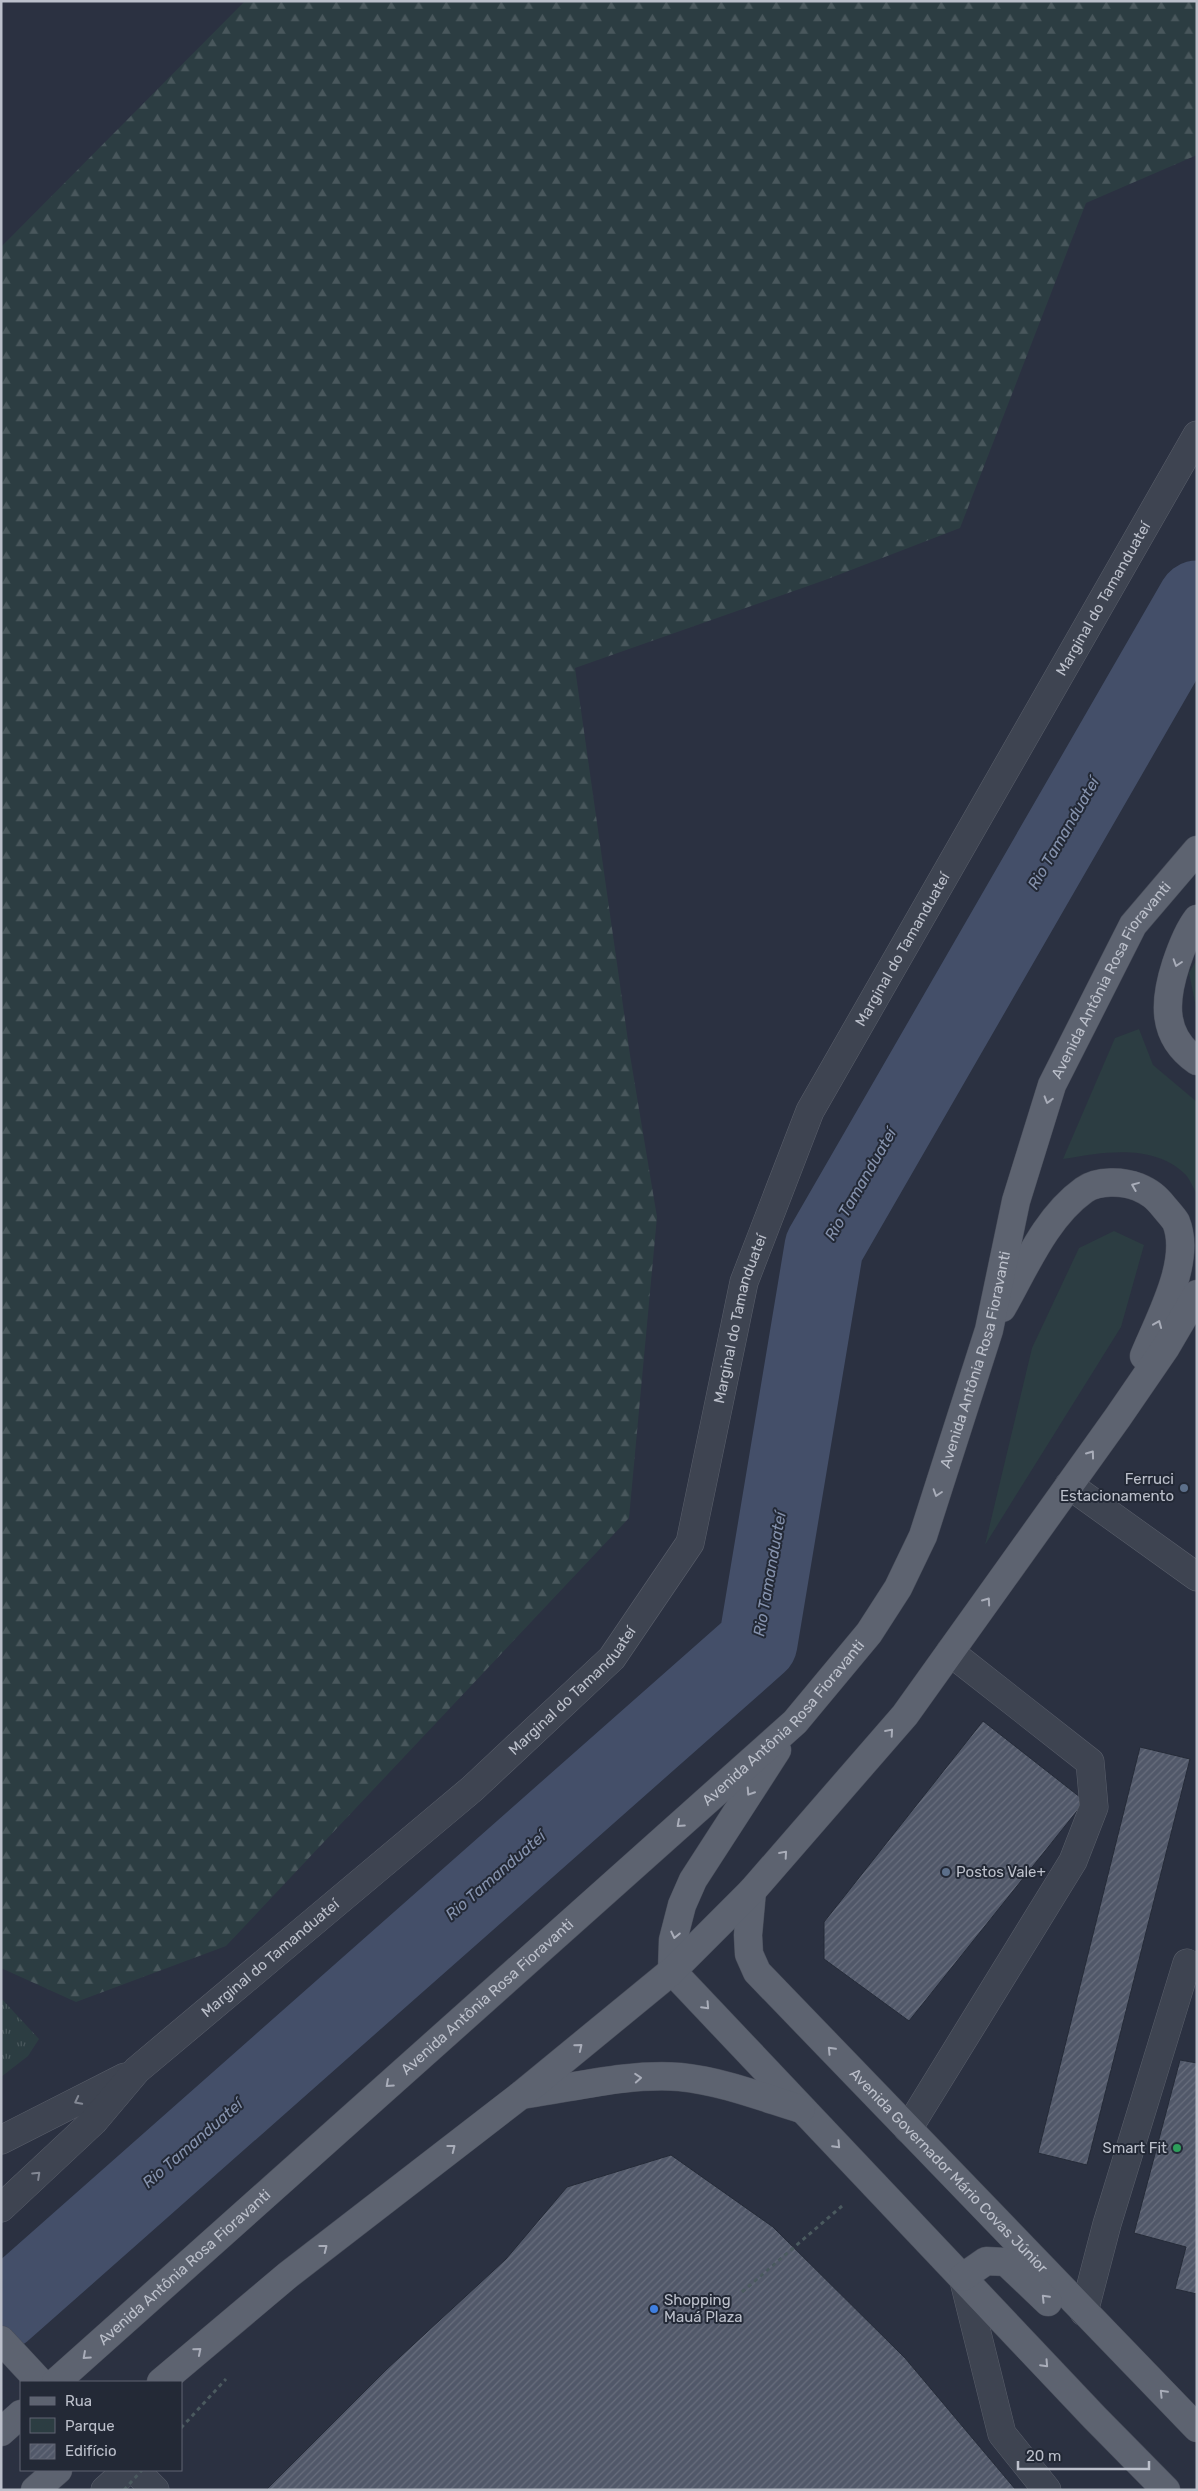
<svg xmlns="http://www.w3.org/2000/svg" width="1198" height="2491" font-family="Rubik,sans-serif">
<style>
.green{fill:#2c3d42}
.forest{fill:url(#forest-firs)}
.park{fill:url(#park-tufts)}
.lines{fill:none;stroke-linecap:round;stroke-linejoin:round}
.river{stroke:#444f69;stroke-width:79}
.building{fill:url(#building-hatch);stroke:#252b38}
.minor-casing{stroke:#5a5f6b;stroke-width:29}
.major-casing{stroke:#484d5a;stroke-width:29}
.path{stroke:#4b5a5f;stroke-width:3;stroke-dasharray:4 4;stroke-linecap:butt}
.minor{stroke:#3e4451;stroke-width:28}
.major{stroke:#5d6370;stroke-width:28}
.path-bridge{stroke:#4b5a5f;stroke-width:3;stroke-dasharray:4 4;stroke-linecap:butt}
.oneway{stroke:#a9adb9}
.oneway2{stroke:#838894}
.service-dot{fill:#5c6f8a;stroke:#232936;stroke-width:2}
.leisure-dot{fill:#2e9e5b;stroke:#232936;stroke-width:2}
.shop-dot{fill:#3f7fe0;stroke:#232936;stroke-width:2}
.labels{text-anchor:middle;stroke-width:4;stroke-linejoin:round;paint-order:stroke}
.street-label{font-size:15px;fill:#bcc0cb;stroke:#232936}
.poi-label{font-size:15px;fill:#bcc0cb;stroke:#232936;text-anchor:end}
.water-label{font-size:16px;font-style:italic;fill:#8693ae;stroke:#232936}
</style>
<defs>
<pattern id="forest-firs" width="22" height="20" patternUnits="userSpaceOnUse" patternTransform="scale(1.25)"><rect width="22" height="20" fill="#2c3d42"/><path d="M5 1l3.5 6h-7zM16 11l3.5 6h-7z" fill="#49575c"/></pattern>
<pattern id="park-tufts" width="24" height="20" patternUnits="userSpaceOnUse" patternTransform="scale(1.25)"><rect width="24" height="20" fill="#2c3d42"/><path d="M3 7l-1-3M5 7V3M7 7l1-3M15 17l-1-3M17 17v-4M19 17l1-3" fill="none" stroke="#49575c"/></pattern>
<pattern id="building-hatch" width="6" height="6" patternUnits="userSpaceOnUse" patternTransform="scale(1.25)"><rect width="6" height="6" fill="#515869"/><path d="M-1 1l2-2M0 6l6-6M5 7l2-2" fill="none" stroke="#686e7d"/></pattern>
</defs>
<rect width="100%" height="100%" fill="#2b3141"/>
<g class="green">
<polygon points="1197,959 1197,1012 1189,973"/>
<path d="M1139 1029 1153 1065 1197 1102V1194C1193 1188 1190 1179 1185 1174 1153 1143 1103 1152 1063 1159L1115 1038Z"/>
<polygon points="1114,1231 1144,1245 1121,1327 985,1545 1032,1348 1079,1248"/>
</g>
<polygon class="forest" points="245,1 1197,1 1197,155 1086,203 960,528 825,580 575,668 630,1055 657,1217 629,1518 226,1946 76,2002 1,1968 1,247"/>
<polygon class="park" points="1,1998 39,2039 28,2056 1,2077"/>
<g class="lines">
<polyline class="river" points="1,2312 758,1643 824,1247 1197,600"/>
</g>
<g class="building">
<polygon points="983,1721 1085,1801 909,2021 824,1959 824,1922"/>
<polygon points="1140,1747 1190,1759 1087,2165 1038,2153"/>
<polygon points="1180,2060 1197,2063 1197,2294 1175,2289 1186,2247 1134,2233"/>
<polygon points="671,2155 773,2227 905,2358 1016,2490 266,2490 387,2369 506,2259 567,2187"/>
</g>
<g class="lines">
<defs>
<g id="minor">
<polyline points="1069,1485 1197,1577"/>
<polyline points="908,2129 1073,1861 1094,1807 1090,1762 950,1652"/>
<polyline points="1,2140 125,2077"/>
<path id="s1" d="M1 2208 94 2121 137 2070 472 1789 612 1658 690 1543 744 1282 810 1111 1197 435"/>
<polyline points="963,2277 1002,2434 1047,2490"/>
<polyline points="1084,2312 1107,2224 1187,1963"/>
<polyline points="135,2470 155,2490"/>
<polyline points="105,2490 127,2470"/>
</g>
<g id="major">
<path d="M1197 919C1187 932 1181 949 1176 964 1164 1001 1161 1036 1197 1061"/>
<path d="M1002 1308C1025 1268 1045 1218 1084 1190 1098 1180 1123 1181 1138 1187 1150 1192 1156 1197 1164 1207 1168 1212 1173 1217 1176 1222 1192 1261 1159 1319 1144 1356"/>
<polyline points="777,1750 693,1880 682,1905 673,1940 672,1971 1095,2418 1166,2490"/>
<path id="s2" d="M752 1891 748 1935 749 1954 757 1972 1197 2428"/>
<path d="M521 2095C573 2088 626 2073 680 2077 721 2081 762 2097 801 2109"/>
<polyline points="963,2277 986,2261 1006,2262 1048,2302"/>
<polyline points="1,2340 40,2382"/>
<path id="s3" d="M56 2382 795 1722 869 1633 898 1588 923 1536 989 1330 1016 1201 1052 1085 1133 925 1197 850"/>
<polyline points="161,2382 288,2275 521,2095 672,1971 752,1891 905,1715 1118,1417 1166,1347 1197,1294"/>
<polyline points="1,2432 21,2414"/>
<polyline points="35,2490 58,2470"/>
</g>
</defs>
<use href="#minor" class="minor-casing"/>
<use href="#major" class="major-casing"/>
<g class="path">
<polyline points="742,2292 842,2206"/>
<polyline points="181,2428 226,2379"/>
</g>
<use href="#minor" class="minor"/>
<use href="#major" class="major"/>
<polyline class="path-bridge" points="124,2490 142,2470"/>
</g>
<defs><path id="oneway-chevron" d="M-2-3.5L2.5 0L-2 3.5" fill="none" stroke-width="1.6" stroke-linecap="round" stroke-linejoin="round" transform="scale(1.25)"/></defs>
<g class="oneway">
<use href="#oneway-chevron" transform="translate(1177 963) rotate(108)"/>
<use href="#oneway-chevron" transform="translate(1048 1100) rotate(107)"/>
<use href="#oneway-chevron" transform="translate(1135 1186) rotate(-158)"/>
<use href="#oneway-chevron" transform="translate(1158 1324) rotate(-68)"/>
<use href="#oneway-chevron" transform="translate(1091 1454) rotate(-54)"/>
<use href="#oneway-chevron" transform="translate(937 1493) rotate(108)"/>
<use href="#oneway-chevron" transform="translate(987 1601) rotate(-55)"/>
<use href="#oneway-chevron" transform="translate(890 1732) rotate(-49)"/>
<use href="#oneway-chevron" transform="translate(750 1792) rotate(123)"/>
<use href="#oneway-chevron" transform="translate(680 1824) rotate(138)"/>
<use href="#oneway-chevron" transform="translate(784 1854) rotate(-49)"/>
<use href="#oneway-chevron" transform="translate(675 1935) rotate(102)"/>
<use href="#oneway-chevron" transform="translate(706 2006) rotate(47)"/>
<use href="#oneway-chevron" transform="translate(579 2047) rotate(-39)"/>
<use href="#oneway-chevron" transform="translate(831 2050) rotate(-134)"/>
<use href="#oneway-chevron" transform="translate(638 2078) rotate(-4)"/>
<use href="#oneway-chevron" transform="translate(389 2084) rotate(138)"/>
<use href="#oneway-chevron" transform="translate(837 2145) rotate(46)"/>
<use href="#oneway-chevron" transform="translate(452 2148) rotate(-38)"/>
<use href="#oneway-chevron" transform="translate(324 2248) rotate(-38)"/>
<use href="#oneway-chevron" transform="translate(1045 2298) rotate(-134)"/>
<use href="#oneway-chevron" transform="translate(198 2351) rotate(-40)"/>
<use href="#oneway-chevron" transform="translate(86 2356) rotate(138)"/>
<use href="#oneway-chevron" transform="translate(1045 2364) rotate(47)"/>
<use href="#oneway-chevron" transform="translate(1163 2393) rotate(-134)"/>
</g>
<g class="oneway2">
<use href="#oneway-chevron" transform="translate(78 2101) rotate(153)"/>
<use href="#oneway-chevron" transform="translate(37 2175) rotate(-43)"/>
</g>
<g class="service-dot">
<circle cx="1184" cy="1488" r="5"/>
<circle cx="946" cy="1872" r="5"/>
</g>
<circle class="leisure-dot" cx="1177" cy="2148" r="5"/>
<circle class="shop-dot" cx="654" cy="2309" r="5"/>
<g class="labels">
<g class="street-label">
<text dy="5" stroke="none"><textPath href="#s1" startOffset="2002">Marginal do Tamanduateí</textPath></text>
<text dy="5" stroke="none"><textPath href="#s1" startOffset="1598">Marginal do Tamanduateí</textPath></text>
<text dy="5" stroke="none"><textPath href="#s3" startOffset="1808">Avenida Antônia Rosa Fioravanti</textPath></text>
<text dy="5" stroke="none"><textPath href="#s1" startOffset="1192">Marginal do Tamanduateí</textPath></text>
<text dy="5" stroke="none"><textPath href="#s3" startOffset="1402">Avenida Antônia Rosa Fioravanti</textPath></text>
<text dy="5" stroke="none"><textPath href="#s1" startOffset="772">Marginal do Tamanduateí</textPath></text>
<text dy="5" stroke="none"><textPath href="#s3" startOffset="982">Avenida Antônia Rosa Fioravanti</textPath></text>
<text dy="5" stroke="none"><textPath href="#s1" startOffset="368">Marginal do Tamanduateí</textPath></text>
<text dy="5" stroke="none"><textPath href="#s3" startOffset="578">Avenida Antônia Rosa Fioravanti</textPath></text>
<text dy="5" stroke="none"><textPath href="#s2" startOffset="359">Avenida Governador Mário Covas Júnior</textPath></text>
<text dy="5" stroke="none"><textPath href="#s3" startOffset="172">Avenida Antônia Rosa Fioravanti</textPath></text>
</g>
<g class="poi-label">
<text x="1174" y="1484">Ferruci<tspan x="1174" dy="17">Estacionamento</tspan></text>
<text x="956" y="1877" text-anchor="start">Postos Vale+</text>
<text x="1167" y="2153">Smart Fit</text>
<text x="664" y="2305" text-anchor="start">Shopping<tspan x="664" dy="17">Mauá Plaza</tspan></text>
</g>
<g class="water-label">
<text transform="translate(1063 833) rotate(-60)" y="6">Rio Tamanduateí</text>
<text transform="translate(860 1184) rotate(-60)" y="6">Rio Tamanduateí</text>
<text transform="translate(769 1574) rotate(-80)" y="6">Rio Tamanduateí</text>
<text transform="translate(495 1875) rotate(-41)" y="6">Rio Tamanduateí</text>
<text transform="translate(192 2143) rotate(-41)" y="6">Rio Tamanduateí</text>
</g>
</g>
<rect width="1198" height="2491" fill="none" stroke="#bcc0cb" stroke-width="5"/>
<rect x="20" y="2381" width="162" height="90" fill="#232936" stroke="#606572"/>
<rect x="30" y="2397" width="25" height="8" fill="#5d6370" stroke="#606572"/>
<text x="65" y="2406" font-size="15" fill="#bcc0cb">Rua</text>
<rect x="30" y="2418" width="25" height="15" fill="#2c3d42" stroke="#606572"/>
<text x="65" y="2431" font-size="15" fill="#bcc0cb">Parque</text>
<rect x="30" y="2444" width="25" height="15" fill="url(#building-hatch)" stroke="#606572"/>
<text x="65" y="2456" font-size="15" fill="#bcc0cb">Edifício</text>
<path d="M1018 2461v8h131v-8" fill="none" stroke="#bcc0cb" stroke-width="2.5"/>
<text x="1026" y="2461" font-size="15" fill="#bcc0cb" stroke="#232936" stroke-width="4" paint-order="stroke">20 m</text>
</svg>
